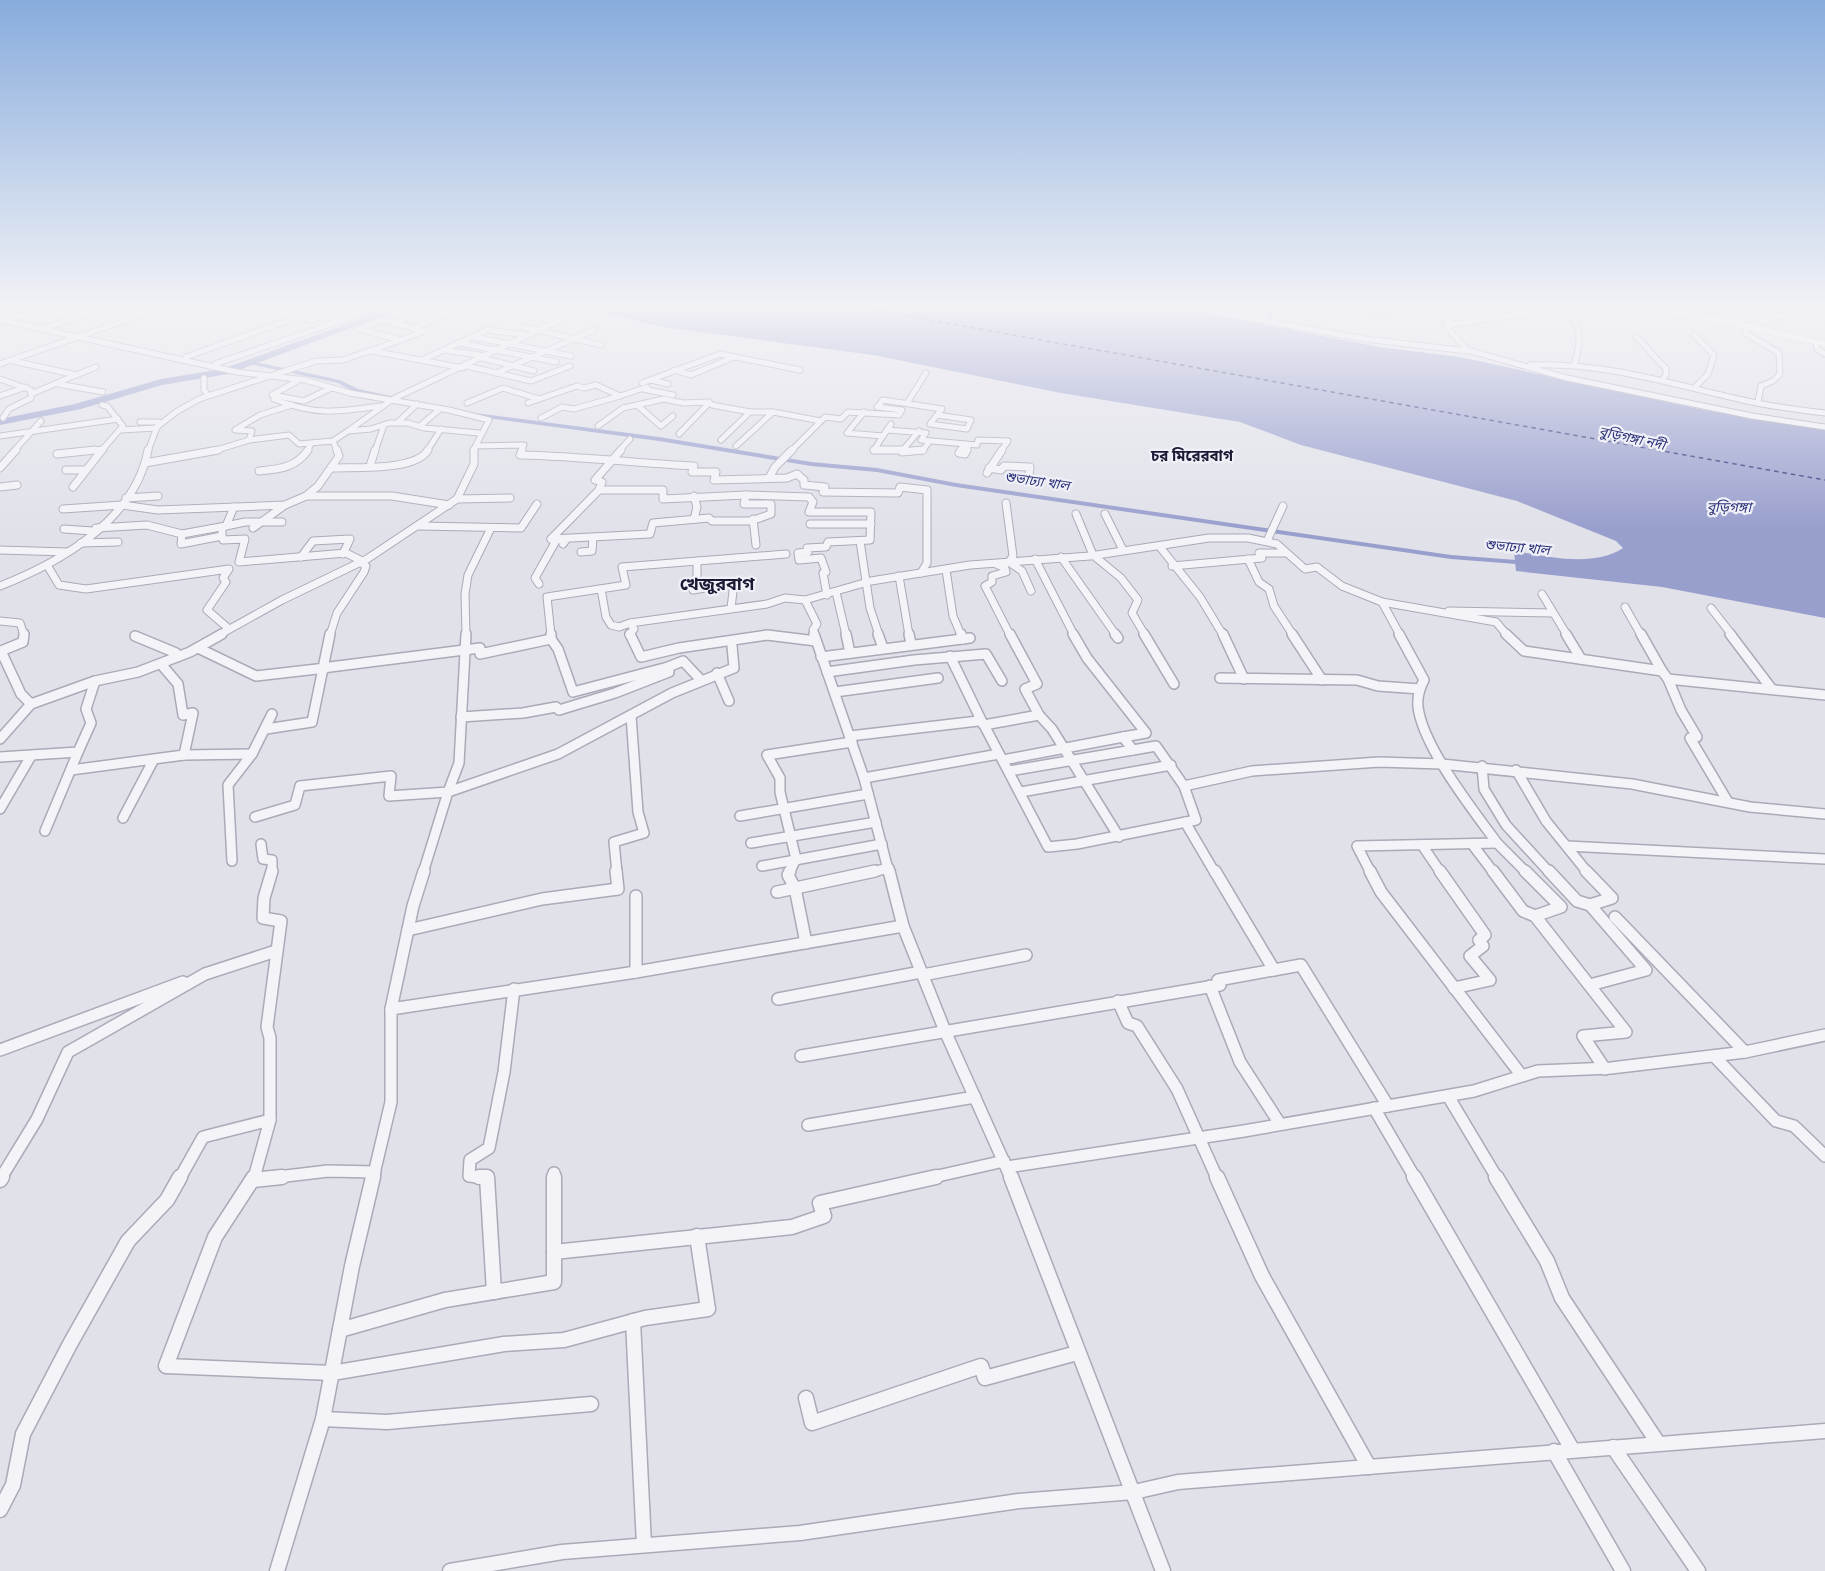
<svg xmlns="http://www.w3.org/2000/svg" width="1825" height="1571" font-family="Lato,'Noto Sans Bengali',sans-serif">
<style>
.green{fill:#c1d5c4}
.water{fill:#999fcd}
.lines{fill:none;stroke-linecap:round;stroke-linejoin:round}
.canal{fill:#999fcd;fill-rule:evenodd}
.river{fill:#999fcd;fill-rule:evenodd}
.ferry{stroke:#2f347a;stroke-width:1.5;stroke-dasharray:4.5 4;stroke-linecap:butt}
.street-far4-casing{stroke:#aaaab8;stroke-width:7}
.street-far3-casing{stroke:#aaaab8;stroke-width:9}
.street-far2-casing{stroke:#aaaab8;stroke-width:12}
.street-far1-casing{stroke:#aaaab8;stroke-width:14}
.street-casing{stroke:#aaaab8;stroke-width:17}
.street-far4{stroke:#f4f4f8;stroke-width:5}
.street-far3{stroke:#f4f4f8;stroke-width:7}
.street-far2{stroke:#f4f4f8;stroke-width:9}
.street-far1{stroke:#f4f4f8;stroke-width:11}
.street{stroke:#f4f4f8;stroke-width:14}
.secondary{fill:#fff;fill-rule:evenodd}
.labels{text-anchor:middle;stroke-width:4.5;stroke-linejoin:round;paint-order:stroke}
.far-water-label{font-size:14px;font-style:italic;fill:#2f347a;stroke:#f0f1f8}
.far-quarter-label{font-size:15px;font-weight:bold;fill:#1b1a34;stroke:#f0f1f8}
.far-district-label{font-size:18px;font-weight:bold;fill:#1b1a34;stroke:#f0f1f8}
</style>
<rect width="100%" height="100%" fill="#e1e1ea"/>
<polygon class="green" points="1303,308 1371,308 1399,319 1312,316"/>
<path class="water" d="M538 308H1179L1379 347 1460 357 1704 410 1825 430V618L1662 587 1516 571 1514 551C1547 556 1593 568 1623 548L1616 541 1517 501 1301 445 1240 422 1061 393 873 355 663 327 599 312 562 313Z"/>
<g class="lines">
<g class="canal">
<polygon points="1269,310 1272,312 1273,319 1263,330 1259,330 1259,328 1267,319 1266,312"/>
<polygon points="251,361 340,380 358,389 428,404 425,406 356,393 338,383 249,364 249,362"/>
<polygon points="475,413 659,437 811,462 877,468 956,483 1451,555 1529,561 1533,563 1529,565 1451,559 956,487 877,472 811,466 659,441 473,416 473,414"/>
</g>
<polygon class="river" points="391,308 404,308 228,374 162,385 81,409 0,425 0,419 75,404 161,379 222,369"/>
<polyline class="ferry" points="862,308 1825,480"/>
<defs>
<g id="street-far4">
<polyline points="75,308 93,311"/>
<polyline points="130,308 141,308"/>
<polyline points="288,308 278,312 312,320 323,316 341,321"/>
<polyline points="1192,308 1365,339 1468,351"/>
<polyline points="1470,308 1452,314 1446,326 1467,350 1567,378 1752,416 1825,427"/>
<path d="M1563 308C1583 324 1581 340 1575 363"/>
<polyline points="35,310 74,317"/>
<polyline points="542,318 559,321"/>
<polyline points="0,320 237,372 305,380 350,393 449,410 489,420"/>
<polygon points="383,320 424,331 401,340 358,329"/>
<polyline points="4,321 39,309"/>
<polyline points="395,323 428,308"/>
<polyline points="1446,325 1563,308"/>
<polyline points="524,327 601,345"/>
<polyline points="45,328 105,308"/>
<polyline points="414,328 456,308"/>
<polyline points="487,330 527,335"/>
<polyline points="1694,335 1714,355 1708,374 1696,386"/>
<polyline points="474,337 571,356"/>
<path d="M1636 337C1649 347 1653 358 1666 368V375L1662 380"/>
<polyline points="1816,342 1817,349 1825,354"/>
<polyline points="460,343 556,362"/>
<polyline points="445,350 485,356"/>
<polyline points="372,351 463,368"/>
<polyline points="186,357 298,317"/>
<polyline points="482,358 534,371"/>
<polyline points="422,360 489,329"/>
<polyline points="13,361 76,375 96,367"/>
<polyline points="0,364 161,308"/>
<polyline points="215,364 377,308"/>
<path d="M1530 365C1606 362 1674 385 1747 401 1773 407 1799 410 1825 413"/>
<polyline points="467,366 531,381 570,366"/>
<polyline points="674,370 691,375 734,357"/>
<polyline points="496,373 594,330"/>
<polyline points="204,378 204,390 208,395"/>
<polyline points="0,379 31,390 31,398 9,409 3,418"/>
<polyline points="301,379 272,395 304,401 331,388"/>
<polyline points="651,380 668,384"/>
<polyline points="642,383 720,354 800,370"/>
<polyline points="58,384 103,392"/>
<polyline points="643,389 673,395"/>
<polyline points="31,394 76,375"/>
<polyline points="0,396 26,387"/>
<polyline points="620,396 647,387"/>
<path d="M279 397 274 399C315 416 338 412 380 406"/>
<polyline points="1758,402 1761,386 1773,381 1780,374 1779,353 1745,333 1748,327 1791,312 1787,308"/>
<polyline points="467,403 503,388 539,399"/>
<polyline points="528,403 577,386 584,388 596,385 620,396 574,409 562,407 541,418"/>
<polyline points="907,403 926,373"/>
<polyline points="292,405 260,415 235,430 252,431 249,440 289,435 299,444 333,441 348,431"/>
<polyline points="637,405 661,426 673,416"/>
<polyline points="864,412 847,433 883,436 891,424"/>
<polygon points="937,415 971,420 967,429 930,424"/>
<polyline points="140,422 159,422"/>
<polyline points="397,423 417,404"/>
<polyline points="420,426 440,409"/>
<polyline points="598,426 623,408 664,399 683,403 709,402 712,405 750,412 773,412"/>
<polyline points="120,430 157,428"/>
<polyline points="887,430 926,433 921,440 977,445 978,440 1008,441 1001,451"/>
<polyline points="479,433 424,428 408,423 389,423 371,429 348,431 393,399 568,316"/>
<polyline points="679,434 709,403"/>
<polyline points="0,436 118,419"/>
<polyline points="883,436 874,450 906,450"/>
<polyline points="721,440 750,412"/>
<polyline points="333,441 337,451"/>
<polyline points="476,446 524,445 521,451"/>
<polyline points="736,446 773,412 821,421"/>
<polyline points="14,451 41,421"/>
<polyline points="81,451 104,449"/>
<polyline points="101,451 123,426 107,406 102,405"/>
<polyline points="148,451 157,427 176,412 199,399 316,361 343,360 401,340"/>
<polyline points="214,451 249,440"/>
<polyline points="307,451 311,444"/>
<polyline points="375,451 384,425"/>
<polyline points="427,451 441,429"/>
<polyline points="473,451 489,420"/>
<polyline points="619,451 630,439"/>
<polyline points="791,451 825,417 841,419 848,412 899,415 902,410 877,407 883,400 942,409 937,415"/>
<polyline points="902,451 919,431"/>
<polyline points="913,451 922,451 930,441"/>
<polyline points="960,451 964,445"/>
<polyline points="966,451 969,445"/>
</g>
<g id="street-far3">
<path d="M522 450 520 455C578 456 636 463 694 466L692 472H716L714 480 787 478 797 474 804 480V485L825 487 823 492 898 493 900 487 927 490V563L921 573"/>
<polyline points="874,450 906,450"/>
<polyline points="904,450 902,452 923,450"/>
<polyline points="961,450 959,453 965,454 967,450"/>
<polyline points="57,454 95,450"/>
<polyline points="145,463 218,450"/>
<polyline points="370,466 375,450"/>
<polyline points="0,468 16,450"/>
<path d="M332 468C356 467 416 471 428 450"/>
<polyline points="989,468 1001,470 1004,466 1030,467 1029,476"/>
<polyline points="66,470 86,470"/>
<path d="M259 471C279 469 296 468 308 450"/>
<polyline points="987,473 1002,450"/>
<polyline points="769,478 775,467 792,450"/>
<polyline points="0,487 17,485"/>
<polyline points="73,487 102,450"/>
<polyline points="599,490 663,490 663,499 746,495 809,497 813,502 809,512 871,512 870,540 828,542 826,547 807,548 808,552 798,553 799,560 821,558 826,572 823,573 827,595"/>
<polyline points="306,496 392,496 449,505"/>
<polyline points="694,496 697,507 694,519"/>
<polyline points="126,498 158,496"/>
<polyline points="457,499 510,498"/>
<polyline points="1006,503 1013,556 1009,562 1022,571 1031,591"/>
<polyline points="63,509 122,505 158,510 285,505 306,496 318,486 339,456 337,450"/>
<polyline points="1076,514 1093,555 1121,578 1138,600 1132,613 1145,635"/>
<polyline points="1105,514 1123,550"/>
<polyline points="753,519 756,545"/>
<polyline points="810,524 871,524"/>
<polyline points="226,526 245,522 282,522"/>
<polyline points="419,526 521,528 537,504"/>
<polyline points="96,528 147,525 182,534 226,526 234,507"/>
<polyline points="253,528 285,505"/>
<polyline points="64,529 93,531"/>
<polyline points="182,534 181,544 222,536 222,531"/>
<polyline points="222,536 223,540 245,539 239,562 346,553 362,561"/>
<polyline points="551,539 599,490 602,482 595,480 621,450"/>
<polyline points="860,541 870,608 879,635"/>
<polyline points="1267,541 1283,506"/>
<polyline points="81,543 118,542"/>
<polyline points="563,544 566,540 551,539 650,534 653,523 709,518 712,521 751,521 771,514 771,504 744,504 746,495"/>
<polyline points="1160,547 1200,597 1223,635"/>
<polyline points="0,550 67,552"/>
<polyline points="581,552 592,551 593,538"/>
<polyline points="301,557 313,541 350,539 343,554"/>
<polyline points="1061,557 1116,635"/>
<polyline points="1035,559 1074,635"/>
<polyline points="1248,559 1259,582 1269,589 1274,606 1293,635"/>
<polyline points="697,561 697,583 690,584 693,590 734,583 731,608"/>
<polyline points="996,564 1005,568 1006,572 992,576 992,582 985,586 1010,635"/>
<polyline points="47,565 59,585 86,589 229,569 223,578 226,582 207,610 229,629"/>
<polyline points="1172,566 1262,558 1259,553 1284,553"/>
<polyline points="946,570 953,616 961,635"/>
<polyline points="899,576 909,635"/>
<polyline points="539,584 535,578 557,539"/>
<path d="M0 586C61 562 135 520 148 450"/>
<polyline points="601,589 606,617 611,625 619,627 630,623"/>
<polyline points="836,592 846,635"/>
<polyline points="1542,594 1567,635"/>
<polyline points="805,600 817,624 813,630 815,635"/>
<polyline points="1382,602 1496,622 1507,635"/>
<polyline points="1625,607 1641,635"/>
<polyline points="1711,608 1732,635"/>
<polyline points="1449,611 1553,613"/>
<polyline points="0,621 20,623 24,635"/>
<polyline points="219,635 282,600 367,559 457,499 474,464 474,450"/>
<polyline points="330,635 337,613 364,572 366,566 360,562"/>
<polyline points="466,635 465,594 468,575 491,528"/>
<polyline points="551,635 547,597 626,585 622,567 786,554"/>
<polyline points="629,635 634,629 630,623 767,604 785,598 805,600 871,581 970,565 1090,556 1209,538 1248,538 1277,544 1305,569 1317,567 1342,586 1382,602 1400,635"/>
<polyline points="764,635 771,635"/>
</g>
<g id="street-far2">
<polyline points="24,634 23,642 1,651 21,694 31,704"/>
<polyline points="630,634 641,657 679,648 767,635 816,641"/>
<polyline points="814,634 864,778 889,873"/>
<polyline points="846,634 850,653"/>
<polyline points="878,634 883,648"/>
<polyline points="909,634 911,644"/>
<polyline points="961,634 963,639"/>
<polyline points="1010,634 1037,684 1025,689 1039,715 984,725 1048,847 1077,844 1196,820 1184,786 1156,746 1133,750 1123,737 1146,733 1087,658 1073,634"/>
<polyline points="1115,634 1118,638"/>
<polyline points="1144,634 1174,684"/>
<polyline points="1223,634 1244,679"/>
<polyline points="1292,634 1322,680"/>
<polyline points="1506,634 1524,651 1662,671 1668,679 1825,695"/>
<polyline points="1566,634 1581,659"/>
<polyline points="1641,634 1662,671"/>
<polyline points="1730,634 1771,688"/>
<polyline points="135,636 176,653 177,657"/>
<polyline points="551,639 558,649 573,692 668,667"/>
<polyline points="198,648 256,676 326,668"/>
<polyline points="950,656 983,724"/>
<polyline points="821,657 970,638"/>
<polyline points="161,664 178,684 183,715 193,713 184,755"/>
<polyline points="322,668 480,648 480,654 551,639 551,634"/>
<polyline points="827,672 914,660 986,654 1002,681"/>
<polyline points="717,673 729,701"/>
<polyline points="1220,678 1357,680 1378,686 1420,689"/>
<polyline points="1668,679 1681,710 1697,737 1690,738 1728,802"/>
<polyline points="835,692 938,678"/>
<polyline points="1039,715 1052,729 1119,837"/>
<polyline points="461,717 523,713 556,707 559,710 615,693 669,672 668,667 683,661 700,679"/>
<polyline points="266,729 312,722 330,634"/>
<polyline points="850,736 978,721"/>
<polyline points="0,739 31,704 95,681 138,672 190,652 222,634"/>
<polyline points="0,757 78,752 91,723 86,709 95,681"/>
<polyline points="1003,760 1123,737"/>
<polyline points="1482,766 1484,789 1506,825 1550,873"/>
<polyline points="71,770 184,755 252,754"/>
<polyline points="1516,770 1546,821 1588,873"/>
<polyline points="1009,771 1133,750"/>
<polyline points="864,778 999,754"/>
<polyline points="1184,786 1252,771 1379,762 1442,764 1632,784 1750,807 1825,814"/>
<polyline points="1021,792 1171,765"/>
<polyline points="0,809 31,756"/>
<polyline points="740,816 868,794"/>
<polyline points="255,817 295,805 300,786 391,776 389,796 448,792 459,763 466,634"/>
<polyline points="123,818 153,761"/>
<polyline points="1185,822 1215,873"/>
<polyline points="45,831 78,752"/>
<polyline points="751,843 876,822"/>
<polyline points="1497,843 1527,873"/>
<polyline points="261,844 263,859 272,860 272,873"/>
<polyline points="1472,844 1494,873"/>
<polyline points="1422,845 1441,873"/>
<polyline points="1567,846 1825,859"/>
<polyline points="232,861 228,785 252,754 272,714"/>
<polyline points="762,866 882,844"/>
<polyline points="423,873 448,792 558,754 672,693 734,668 732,646"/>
<polyline points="617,873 614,842 644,833 638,812 631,716"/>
<polyline points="789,873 796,859 780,792 780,778 767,755 852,742"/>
<polyline points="868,873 889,868"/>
<path d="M1371 873 1357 846 1497 843C1473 810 1423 747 1418 707 1417 696 1419 689 1424 680L1399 634"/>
</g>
<g id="street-far1">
<polyline points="790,871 788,875 795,888 806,943"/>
<polyline points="889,871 903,926 945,1031 1011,1178"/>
<polyline points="1215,871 1274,970"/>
<polyline points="1370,871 1381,892 1522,1076"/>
<polyline points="1440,871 1485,935 1479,940 1483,946 1470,956 1490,980 1454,988"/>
<polyline points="1493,871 1523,911 1535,916 1626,1032 1583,1036 1605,1069"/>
<polyline points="1525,871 1561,907 1535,916"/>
<polyline points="1549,871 1577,901 1590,905"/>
<polyline points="1586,871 1612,898 1590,905 1646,970 1590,985"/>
<polyline points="777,892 875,871"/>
<polyline points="636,896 636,972"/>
<polyline points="1615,917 1745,1052"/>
<polyline points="408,930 542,899 618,889 616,871"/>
<polyline points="923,975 1026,955"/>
<polyline points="1210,986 1240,1062 1280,1124"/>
<polyline points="778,999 921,972"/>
<polyline points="1118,1001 1128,1023 1137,1026 1177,1089 1217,1178"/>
<polyline points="391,1009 413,906 424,871"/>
<polyline points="0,1050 183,982"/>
<polyline points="801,1056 1220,985 1218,980 1301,965 1388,1106"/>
<polyline points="1714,1056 1776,1121 1794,1126 1825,1156"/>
<polyline points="1448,1096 1497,1178"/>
<polyline points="1374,1108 1415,1178"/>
<polyline points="808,1125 975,1097"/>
<polyline points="1007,1167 1244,1131 1474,1091 1538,1071 1611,1068 1745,1052 1825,1035"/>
<polyline points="554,1173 554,1178"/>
<polyline points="1,1178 37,1119 68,1052 205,974 276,951"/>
<polyline points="180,1178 203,1137 270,1120"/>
<polyline points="254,1178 270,1120 270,1038 267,1027 281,921 263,918 264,898 272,871"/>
<polyline points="269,1178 328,1171 375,1172"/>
<polyline points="373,1178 391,1102 391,1009 636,972 903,926"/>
<polyline points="487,1178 469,1176 470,1160 489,1148 504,1072 514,989"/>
<polyline points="929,1178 1004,1161"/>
</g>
<g id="street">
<polyline points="254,1177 215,1237 166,1366 332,1373 504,1344 564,1340 645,1318 708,1309 697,1236"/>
<polyline points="479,1177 487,1177 494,1292"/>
<polyline points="1011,1177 1163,1571"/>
<polyline points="1217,1177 1262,1276 1369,1467"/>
<polyline points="1414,1177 1572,1449"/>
<polyline points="1496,1177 1547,1261 1562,1298 1658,1443"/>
<polyline points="0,1180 2,1177"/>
<polyline points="253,1180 282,1177"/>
<polyline points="554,1252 792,1227 824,1216 820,1203 936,1177"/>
<polyline points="633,1321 644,1545"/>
<polyline points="340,1330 445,1300 554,1282 554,1177"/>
<polyline points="806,1398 812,1423 981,1366 985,1378 1077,1353"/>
<polyline points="323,1419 387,1422 591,1404"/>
<polyline points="1613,1447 1698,1571"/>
<polyline points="1554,1451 1623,1571"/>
<polyline points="0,1510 13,1485 23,1434 70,1344 128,1241 167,1200 180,1177"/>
<polyline points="277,1571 323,1419 352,1266 373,1177"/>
<polyline points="450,1571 562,1552 800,1533 1019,1501 1134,1492 1178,1482 1825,1431"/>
</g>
</defs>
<use href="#street-far4" class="street-far4-casing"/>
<use href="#street-far3" class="street-far3-casing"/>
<use href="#street-far2" class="street-far2-casing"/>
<use href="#street-far1" class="street-far1-casing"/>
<use href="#street" class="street-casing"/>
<use href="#street-far4" class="street-far4"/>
<use href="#street-far3" class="street-far3"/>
<use href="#street-far2" class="street-far2"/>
<use href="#street-far1" class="street-far1"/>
<use href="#street" class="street"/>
<path class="secondary" d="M1634 308C1693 308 1766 329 1825 342V346L1725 324Z"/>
</g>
<linearGradient id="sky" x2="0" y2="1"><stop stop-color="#88acdd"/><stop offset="0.58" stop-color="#f2f2f6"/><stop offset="1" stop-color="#f2f2f6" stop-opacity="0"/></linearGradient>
<rect width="1825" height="528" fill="url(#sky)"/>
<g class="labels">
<g class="far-water-label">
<text transform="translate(1632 438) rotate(12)" y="5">বুড়িগঙ্গা নদী</text>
<text transform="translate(1037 481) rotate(8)" y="5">শুভাঢ্যা খাল</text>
<text x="1729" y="512">বুড়িগঙ্গা</text>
<text transform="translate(1517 547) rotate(5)" y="5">শুভাঢ্যা খাল</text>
</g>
<g class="far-quarter-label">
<text x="1192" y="461">চর মিরেরবাগ</text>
</g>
<g class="far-district-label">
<text x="717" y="590">খেজুরবাগ</text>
</g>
</g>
</svg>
